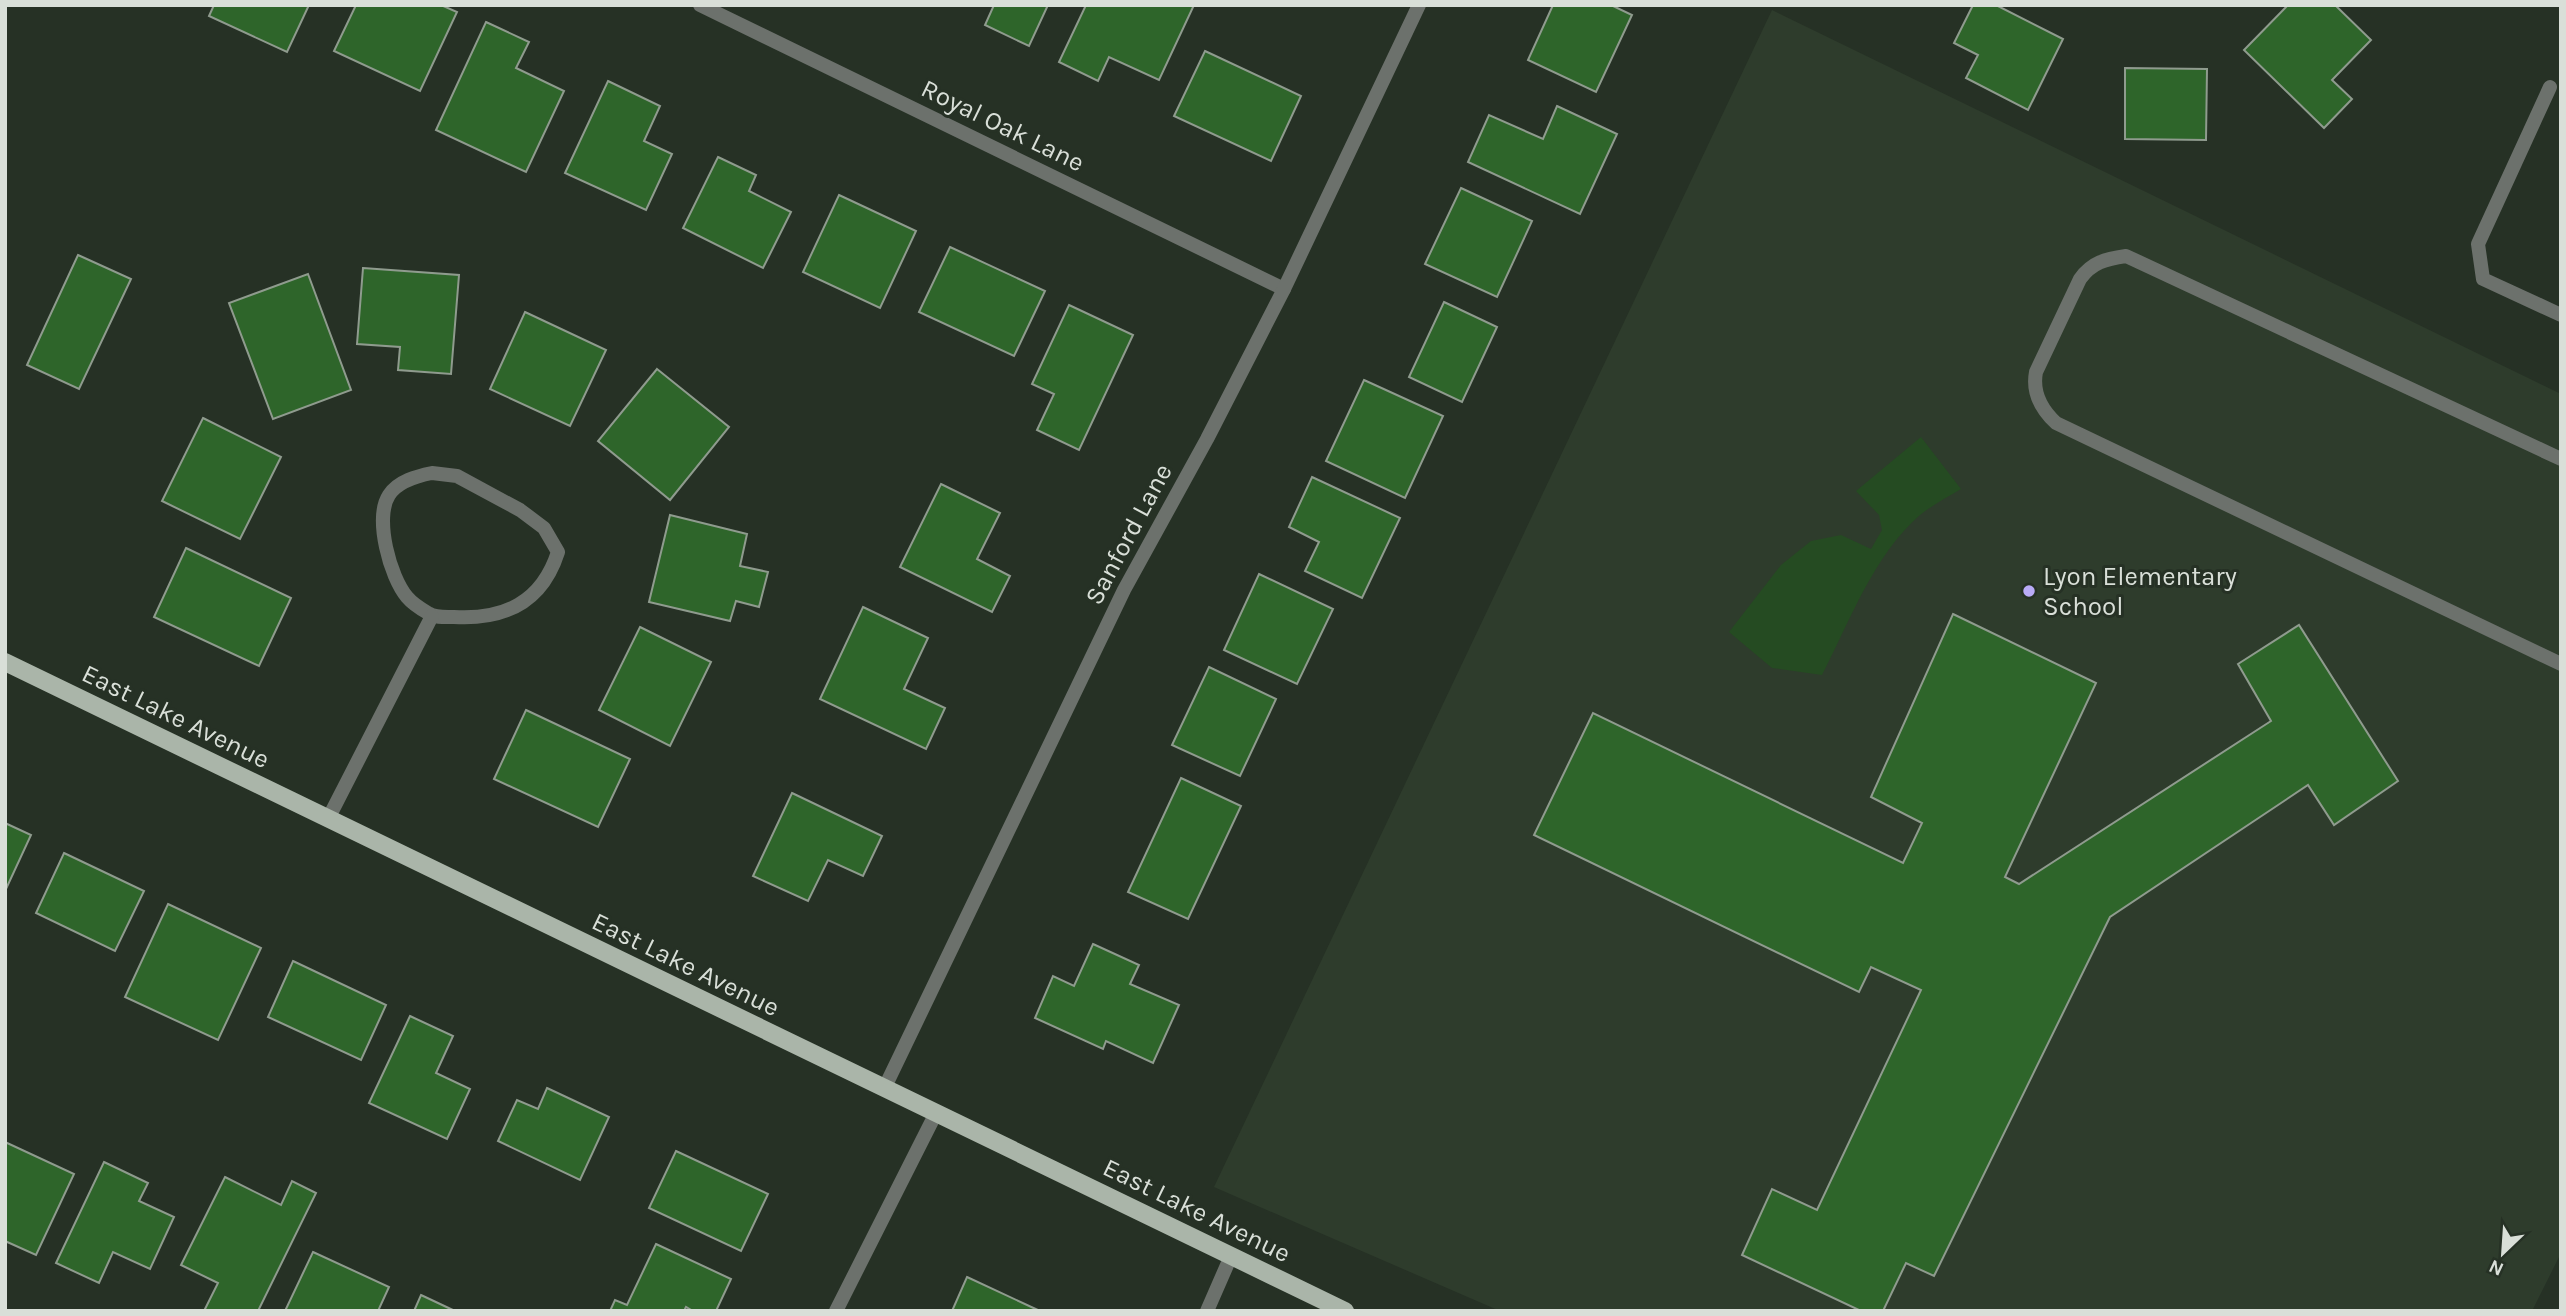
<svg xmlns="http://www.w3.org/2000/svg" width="2566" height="1316" font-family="Karla,sans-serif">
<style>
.built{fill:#2e3c2c}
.green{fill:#254b22}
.building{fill:#2e652a;stroke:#8f9b8e;stroke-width:2}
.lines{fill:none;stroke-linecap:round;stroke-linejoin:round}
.service{stroke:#6c716c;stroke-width:14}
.minor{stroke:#6c716c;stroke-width:14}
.primary{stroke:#aab5a9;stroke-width:18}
.poi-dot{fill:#b9abf7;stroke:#263125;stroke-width:2.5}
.labels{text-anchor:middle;stroke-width:6;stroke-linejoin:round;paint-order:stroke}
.street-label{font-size:26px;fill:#d9dfd8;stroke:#263125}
.poi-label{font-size:26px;fill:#d9dfd8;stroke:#263125;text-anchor:start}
</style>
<rect width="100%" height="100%" fill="#263125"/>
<polygon class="built" points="1772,10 2561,394 2561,1253 2532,1311 1500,1311 1214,1187"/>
<path class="green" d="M1921 437 1961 489C1948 497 1932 505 1920 515 1873 556 1850 621 1822 675L1772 668 1729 632 1781 565 1811 541 1841 535 1871 549 1882 530 1879 515 1856 491Z"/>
<g class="building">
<polygon points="214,5 309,5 287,52 209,16"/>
<polygon points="356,5 441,5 457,12 420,91 334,51"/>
<polygon points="994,5 1048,5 1029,46 985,25"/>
<polygon points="1086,5 1194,5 1159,80 1109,57 1098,81 1059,62"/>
<polygon points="1553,5 1611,5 1632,15 1596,92 1528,60"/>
<polygon points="1973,5 1996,5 2063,39 2028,110 1966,78 1978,55 1954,43"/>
<polygon points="2288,5 2335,5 2371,40 2332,80 2352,99 2324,128 2244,50"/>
<polygon points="486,22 529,42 516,68 564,91 526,172 436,130"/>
<polygon points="1205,51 1301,96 1271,161 1174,116"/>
<polygon points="2125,68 2207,69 2206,140 2125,139"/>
<polygon points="608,81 660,106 644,141 672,154 646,210 565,173"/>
<polygon points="1557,106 1617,134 1580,214 1468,162 1489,115 1543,139"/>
<polygon points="718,157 756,175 749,191 791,212 763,268 683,228"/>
<polygon points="1461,188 1532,221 1497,297 1425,264"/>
<polygon points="839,195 916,231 880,308 803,272"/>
<polygon points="950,247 1045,291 1014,356 919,312"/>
<polygon points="78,255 131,279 79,389 27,365"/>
<polygon points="363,268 459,275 451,374 398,370 400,347 357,344"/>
<polygon points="308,274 351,390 273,419 229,303"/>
<polygon points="1444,302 1497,327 1462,402 1409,377"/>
<polygon points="1069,305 1133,335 1079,450 1037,430 1054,394 1032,384"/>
<polygon points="525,312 606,350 570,426 490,389"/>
<polygon points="657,369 729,427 670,500 598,441"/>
<polygon points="1364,380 1443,416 1405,498 1326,461"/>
<polygon points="203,418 281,457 240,539 162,501"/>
<polygon points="1312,477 1400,518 1362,598 1305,571 1319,542 1289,527"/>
<polygon points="941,484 1000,513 977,559 1010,576 992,612 900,567"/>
<polygon points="670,515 747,534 740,566 768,572 759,607 736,601 730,621 649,602"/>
<polygon points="186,548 291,598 259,666 154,617"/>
<polygon points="1259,574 1333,609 1297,684 1224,650"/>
<polygon points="863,607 928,638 904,689 945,708 926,749 820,699"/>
<polygon points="1953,614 2096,683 2005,877 2019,884 2271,721 2238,664 2299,625 2398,781 2334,825 2308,785 2110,917 1934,1276 1906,1263 1883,1311 1861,1311 1742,1255 1772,1189 1817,1210 1921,990 1871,967 1859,992 1534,835 1593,713 1903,863 1922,823 1871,797"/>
<polygon points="640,627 711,662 670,746 599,710"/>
<polygon points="1209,667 1276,699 1240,776 1172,745"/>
<polygon points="526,710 630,759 598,827 494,779"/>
<polygon points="1181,778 1241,806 1188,919 1128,892"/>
<polygon points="792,793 882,836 863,876 828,860 808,901 753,876"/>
<polygon points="5,823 31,835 6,889 5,889"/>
<polygon points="64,853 144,891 115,951 36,913"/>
<polygon points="168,904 261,948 218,1040 125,997"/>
<polygon points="1093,944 1139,965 1130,984 1179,1005 1153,1063 1106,1041 1103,1049 1035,1018 1053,976 1074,986"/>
<polygon points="293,961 386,1005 361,1060 268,1017"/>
<polygon points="410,1016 453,1036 436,1073 470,1089 447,1139 369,1103"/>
<polygon points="547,1088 609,1117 580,1180 498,1141 517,1100 538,1109"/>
<polygon points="5,1142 74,1174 36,1255 5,1241"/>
<polygon points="676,1151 768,1194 741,1251 649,1208"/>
<polygon points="104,1162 148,1183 139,1201 174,1217 150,1269 113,1252 99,1283 56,1263"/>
<polygon points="225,1177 281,1205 292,1181 316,1193 258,1311 204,1311 218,1283 181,1265"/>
<polygon points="656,1244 731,1279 716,1311 693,1311 686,1307 684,1311 610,1311 615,1300 627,1305"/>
<polygon points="313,1252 389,1287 378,1311 285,1311"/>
<polygon points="967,1277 1040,1311 952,1311"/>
<polygon points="421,1295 455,1311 414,1311"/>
</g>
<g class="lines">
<g class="service">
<polyline points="2550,87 2478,244 2483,279 2561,315"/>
<path d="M2561 459 2126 256C2106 259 2092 262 2080 279L2036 372C2032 393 2041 409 2056 423L2561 664"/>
<polyline points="1207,1311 1231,1256"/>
</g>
<g class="minor">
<polyline points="700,5 1284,289"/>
<path d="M432 473 457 476 520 510 544 528 558 552C542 602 505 620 454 617 446 617 435 618 428 613 421 609 412 603 407 597 390 577 374 518 389 495 398 481 417 476 432 473Z"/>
<polyline points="328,819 432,616"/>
<polyline points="884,1089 1124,590 1207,439 1284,289 1419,5"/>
<polyline points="836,1311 936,1113"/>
</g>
<polyline class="primary" points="5,662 1345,1311"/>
</g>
<circle class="poi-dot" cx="2029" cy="591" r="7"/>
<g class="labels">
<g class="street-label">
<text transform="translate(1003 125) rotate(26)" y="9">Royal Oak Lane</text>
<text transform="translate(1128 534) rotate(-62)" y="9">Sanford Lane</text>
<text transform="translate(176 716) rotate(26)" y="9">East Lake Avenue</text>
<text transform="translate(686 964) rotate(26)" y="9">East Lake Avenue</text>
<text transform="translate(1197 1210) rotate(26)" y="9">East Lake Avenue</text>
</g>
<g class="poi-label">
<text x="2043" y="585">Lyon Elementary<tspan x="2043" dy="30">School</tspan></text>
</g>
</g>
<rect width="2566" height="1316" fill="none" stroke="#d9dfd8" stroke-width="14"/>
<g transform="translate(2503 1253) rotate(205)" stroke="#263125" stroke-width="5" paint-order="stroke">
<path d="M0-5L12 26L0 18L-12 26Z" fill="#d9dfd8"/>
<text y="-10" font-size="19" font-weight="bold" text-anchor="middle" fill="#d9dfd8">N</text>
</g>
</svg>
